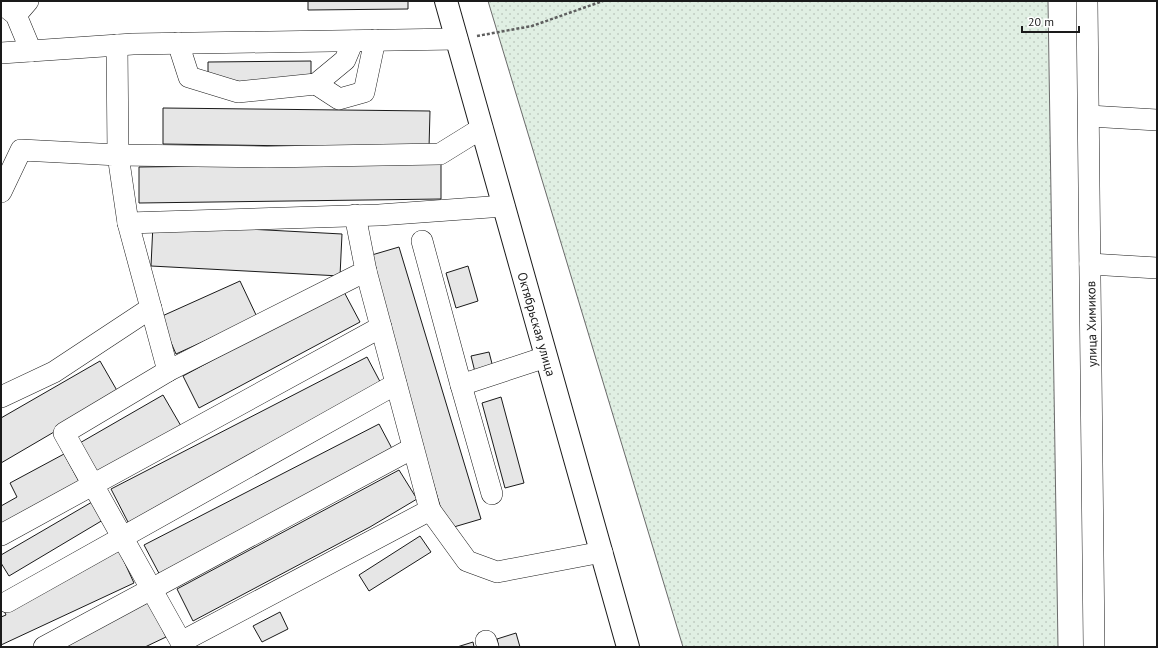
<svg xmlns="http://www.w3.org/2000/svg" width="1158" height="648" font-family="'PT Sans',sans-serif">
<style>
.park{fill:url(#park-dots);stroke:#6a6a6a}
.building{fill:#e6e6e6;stroke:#1a1a1a}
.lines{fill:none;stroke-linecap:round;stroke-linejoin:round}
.minor-casing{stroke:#1a1a1a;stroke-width:22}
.major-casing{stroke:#1a1a1a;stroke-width:24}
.path{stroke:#5f5f5f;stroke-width:2.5;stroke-dasharray:3 2;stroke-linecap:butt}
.minor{stroke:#fff;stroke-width:21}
.major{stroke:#fff;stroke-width:22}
.labels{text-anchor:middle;stroke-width:3;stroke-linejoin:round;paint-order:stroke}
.street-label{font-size:13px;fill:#1a1a1a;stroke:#fff}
</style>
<defs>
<pattern id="park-dots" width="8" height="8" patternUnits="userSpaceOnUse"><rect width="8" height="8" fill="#e0efe3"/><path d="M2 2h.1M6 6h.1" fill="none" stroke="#c0ccc2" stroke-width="1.8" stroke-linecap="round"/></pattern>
</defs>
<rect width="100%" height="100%" fill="#fff"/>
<polygon class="park" points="488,1 1048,1 1058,647 683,647"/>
<g class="building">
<polygon points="308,1 408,1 408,9 308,10"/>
<polygon points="311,61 311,81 208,83 208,62"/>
<polygon points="163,108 430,111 429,148 163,144"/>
<polygon points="441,163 441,199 139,203 139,167"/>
<polygon points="153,224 342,234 340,276 151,266"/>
<polygon points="399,247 481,519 447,529 365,257"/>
<polygon points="468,266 478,301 456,308 446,273"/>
<polygon points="240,281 257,317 176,354 160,317"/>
<polygon points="343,290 360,322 199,408 183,376"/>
<polygon points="489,352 497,383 479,388 471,356"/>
<polygon points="367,357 386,393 129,524 111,489"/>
<polygon points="100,361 119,394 1,463 1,418"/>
<polygon points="163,395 181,426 96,475 78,444"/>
<polygon points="501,397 524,483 505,488 482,403"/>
<polygon points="379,424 397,458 162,579 144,545"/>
<polygon points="64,454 82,487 1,530 1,506 17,497 10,483"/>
<polygon points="399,470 417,499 370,527 193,621 177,589"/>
<polygon points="92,502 103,520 9,576 1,563 1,555"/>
<polygon points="420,536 431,552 369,591 359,575"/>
<polygon points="117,546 134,583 1,645 1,617 6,615 1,604"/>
<polygon points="149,602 166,637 145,647 54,647"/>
<polygon points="280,612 288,629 262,642 253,626"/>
<polygon points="516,633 520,647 499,647 497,639"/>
<polygon points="473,642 474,647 457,647"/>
</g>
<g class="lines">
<defs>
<g id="minor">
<polyline points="1087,1 1094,647"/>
<polyline points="1,3 16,15 31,51"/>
<polyline points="16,15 28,1"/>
<polyline points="178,43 189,77 238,92 316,84 345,60 353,41"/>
<polyline points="117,45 118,155 267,157 440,154 482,128"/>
<polyline points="1,53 133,44 457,39"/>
<polyline points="316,84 339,99 364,92 375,40"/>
<polyline points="1089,116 1157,120"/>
<polyline points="1,192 21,150 118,155 128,223 379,215 504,206"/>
<polyline points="128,223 168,371 366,271 355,215"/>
<polyline points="422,241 461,385 546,357"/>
<polyline points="1090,264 1157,268"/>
<polyline points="366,271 430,510"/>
<polyline points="168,371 64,433 181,642 430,510 467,561 497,572 602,552"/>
<polyline points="461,385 492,494"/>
<polyline points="1,397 54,372 151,308"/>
<polyline points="1,535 381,327"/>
<polyline points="7,602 396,384"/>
<polyline points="486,641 488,647"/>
<polyline points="44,647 413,448"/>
</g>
<polyline id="major" points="446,1 628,647"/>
</defs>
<use href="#minor" class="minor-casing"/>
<use href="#major" class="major-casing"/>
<polyline class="path" points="477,36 532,26 603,1"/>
<use href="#minor" class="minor"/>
<use href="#major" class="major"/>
</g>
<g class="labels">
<g class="street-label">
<text transform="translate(537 324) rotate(74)" y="5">Октябрьская улица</text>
<text transform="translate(1091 324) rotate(-91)" y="5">улица Химиков</text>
</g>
</g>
<rect width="1158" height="648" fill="none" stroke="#1a1a1a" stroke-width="4"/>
<path d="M1022 26v6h57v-6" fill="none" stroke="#1a1a1a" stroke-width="2"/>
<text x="1028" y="26" font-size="12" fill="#1a1a1a" stroke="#ffffff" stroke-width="3" paint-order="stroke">20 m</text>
</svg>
